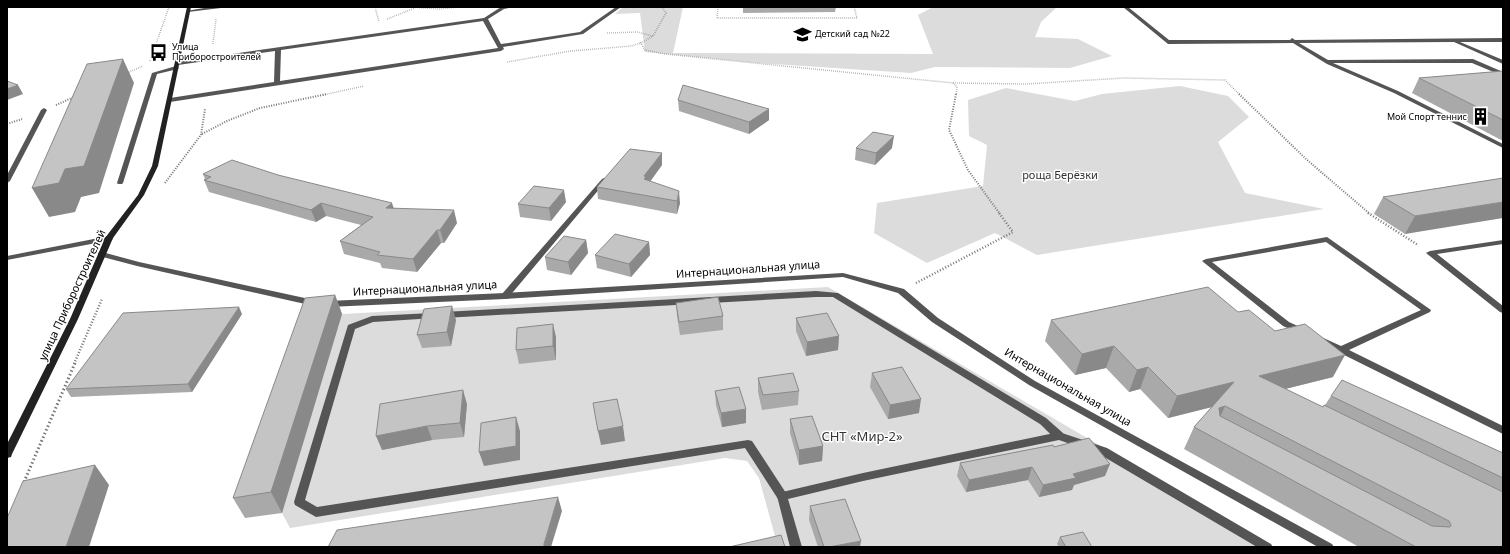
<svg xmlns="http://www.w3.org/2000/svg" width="1510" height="554" font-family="'Noto Sans',sans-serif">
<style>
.green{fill:#dcdcdc}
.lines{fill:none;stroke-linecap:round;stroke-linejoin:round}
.path-far3{stroke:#777;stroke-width:1.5;stroke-dasharray:0.5 1.5;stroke-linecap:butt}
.path-far2{stroke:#777;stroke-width:2;stroke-dasharray:1 1.5;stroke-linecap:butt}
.path-far1{stroke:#777;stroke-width:2.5;stroke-dasharray:1 2;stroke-linecap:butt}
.path{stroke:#777;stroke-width:3;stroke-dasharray:1.5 2.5;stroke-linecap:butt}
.lane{fill:#555;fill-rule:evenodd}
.street{fill:#555;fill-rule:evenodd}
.secondary{fill:#222;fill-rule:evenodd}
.wall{fill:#a9a9a9}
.shaded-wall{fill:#898989}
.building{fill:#c4c4c4;stroke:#898989;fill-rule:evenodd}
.labels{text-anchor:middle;stroke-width:3;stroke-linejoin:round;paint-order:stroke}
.far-poi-label{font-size:9px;fill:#000;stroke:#fff;text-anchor:start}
.park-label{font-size:11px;fill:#333;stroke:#fff}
.street-label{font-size:11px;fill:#000;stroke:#fff}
.near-park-label{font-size:13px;fill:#333;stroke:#fff}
</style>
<rect width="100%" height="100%" fill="#fff"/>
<g class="green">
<polygon points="623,7 683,7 673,53 933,54 918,15 933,7 1057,7 1041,22 1035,37 1078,39 1112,56 1070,68 935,67 911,73 758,63 645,52 640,13 615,14"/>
<polygon points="1180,86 1228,96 1249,117 1218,142 1245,193 1324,209 1037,255 995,233 927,263 874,233 877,203 983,186 987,145 969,136 968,100 1006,88 1075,101 1102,94"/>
<polygon points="828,287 1274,547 778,547 759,478 747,461 725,458 290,528 282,513 342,314"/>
</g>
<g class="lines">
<g class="path-far3">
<polyline points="375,7 379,22"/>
<polyline points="409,7 439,9 459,7"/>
<polyline points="718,7 717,18 857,18 854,7"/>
<polyline points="387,19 415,8"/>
<polyline points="607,33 637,32 653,36 641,43 645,50 665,54 953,83 957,87 956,95"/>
<polyline points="653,36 666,13 662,7"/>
<polyline points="213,44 216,19"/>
<polyline points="150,61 169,7"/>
<polyline points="507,62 571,51 631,46 641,43"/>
<polyline points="127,73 143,66"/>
<polyline points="953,83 1025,84 1124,78 1225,80 1240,95"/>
<polyline points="323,95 364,86"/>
</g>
<g class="path-far2">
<polyline points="956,94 949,130 968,170 1000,214"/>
<polyline points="1239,94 1306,159 1370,214"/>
<polyline points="56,105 74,97"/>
<polyline points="7,124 22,119"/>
<polyline points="202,134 227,121 260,108 327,94"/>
<polyline points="165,183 201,135 205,109"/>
</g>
<g class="path-far1">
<polyline points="1368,213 1418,245"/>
<polyline points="916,283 1013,232 999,213"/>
<polyline points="74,364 102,299"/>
</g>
<polyline class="path" points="24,482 75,363"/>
<g class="lane">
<polygon points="210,7 223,7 221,8 188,12 186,11"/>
<path d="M501 7H514L504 9 488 19 501 44 580 32 616 7H621L583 34 503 47 504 49 501 51 170 102 167 100 170 98 274 82 275 51 178 65 175 63 176 62 484 18ZM483 21 498 48 280 81 281 50Z"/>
<polygon points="1123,7 1128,7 1169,40 1290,40 1292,38 1295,40 1503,38 1503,42 1460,42 1503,60 1503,64 1454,42 1299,43 1328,60 1473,59 1503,72 1503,76 1472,63 1333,63 1398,91 1503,144 1503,148 1394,93 1327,64 1293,43 1168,44"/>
<polygon points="176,66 179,68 178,69 157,74 123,183 122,184 118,184 117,183 152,73"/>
<polygon points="44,108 47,110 10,181 7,183 7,175 41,110"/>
<polygon points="604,178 607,180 606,181 508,298 502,298 501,296 502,294 602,179"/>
<polygon points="109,236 113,238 112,240 7,260 7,256"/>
<polygon points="1327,237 1431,310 1430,312 1349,350 1503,426 1503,434 1316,341 1315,339 1316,337 1319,336 1341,346 1421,310 1326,242 1212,262 1289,322 1304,329 1305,331 1301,334 1283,326 1202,261 1206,259"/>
<polygon points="1503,240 1503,244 1437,254 1503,306 1503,313 1500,312 1426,253 1430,251"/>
<polygon points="1059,432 1107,448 1271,544 1273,547 1257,547 1099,454 1059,440 863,481 788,499 802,547 790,547 777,496 778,493 863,473"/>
</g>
<g class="street">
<polygon points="99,252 102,252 139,262 314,300 318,303 314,306 137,266 99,256 98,254"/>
<polygon points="843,273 904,289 938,318 1035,381 1332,544 1334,547 1318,547 1029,385 932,322 898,293 843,277 505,299 328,307 324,304 328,301 505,293"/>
<path d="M816 291 838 293 1046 418 1063 433 1064 436 1063 439C1054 441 1046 429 1040 424L833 297H816L444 318 440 315 444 312Z"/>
<polygon points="432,313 435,314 436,316 435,318 373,322 355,329 305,500 317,507 748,440 752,441 786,493 787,496 786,499 782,500 778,499 745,448 316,517 295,505 294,502 348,325 372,316"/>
</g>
<polygon class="secondary" points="187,7 191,7 158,166 144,195 113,238 78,319 12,454 11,457 7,458 7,444 70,319 105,238 138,195 152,166"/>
</g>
<g class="wall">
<polygon points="743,7 836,7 835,12 743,13"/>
<polygon points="1503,71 1503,141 1412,93 1419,78"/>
<polygon points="678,100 769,109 769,120 749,134 679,111"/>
<polygon points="856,148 892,148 875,165 855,160"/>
<polygon points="662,153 662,165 650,181 680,203 677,214 598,199 597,187"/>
<polygon points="203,174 278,175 394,208 457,223 444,243 441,243 417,272 382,268 380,263 344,254 340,241 361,225 326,216 316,222 209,192 204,180 205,179"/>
<polygon points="1503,178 1405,234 1374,214 1383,197"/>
<polygon points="566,202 551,221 520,217 518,204"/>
<polygon points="586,240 588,253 571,275 547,270 545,257"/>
<polygon points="649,242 650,255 631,277 597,268 595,255"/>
<polygon points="335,295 342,314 282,513 245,518 233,498"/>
<polygon points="676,303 723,316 723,330 680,335 677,316"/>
<polygon points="1238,312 1275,331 1333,377 1285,389 1323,407 1325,405 1331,396 1503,453 1503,547 1359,547 1184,449 1194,427 1212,407 1168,418 1140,389 1129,392 1106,368 1075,375 1045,341 1051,320"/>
<polygon points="242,314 192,392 71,397 66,389"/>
<polygon points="796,318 839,336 838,350 806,356 796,331"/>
<polygon points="456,320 451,346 422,348 417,335"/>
<polygon points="556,337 556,360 519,364 516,350"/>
<polygon points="872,373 919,413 888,419 870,387"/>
<polygon points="758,378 799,391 798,405 762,410 758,392"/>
<polygon points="715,391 746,423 722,427 716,405"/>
<polygon points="467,404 464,437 432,440 382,450"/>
<polygon points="790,419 823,446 822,461 799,465 790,433"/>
<polygon points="1054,447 1105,476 1074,485 1072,490 1039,497 1028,480 966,492 957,476 960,463"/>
<polygon points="810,506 860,547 818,547 809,520"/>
<polygon points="1060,537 1092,547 1059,547 1057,544"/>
</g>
<g class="shaded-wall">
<polygon points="123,59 134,83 99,193 81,197 75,212 49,217 32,188 65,169"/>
<polygon points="18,85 23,94 7,100 7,89"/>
<polygon points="769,109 769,120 749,134 749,122"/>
<polygon points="894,136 892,148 875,165 876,153"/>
<polygon points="662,153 662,165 647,186 644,176"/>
<polygon points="564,190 566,202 551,221 549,208"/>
<polygon points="679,191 680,203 677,214 677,201"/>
<polygon points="1503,202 1503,218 1405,234 1415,216"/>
<polygon points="321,203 326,216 316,222 311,210"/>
<polygon points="392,203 396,215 386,208"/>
<polygon points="454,210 457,223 444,243 440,230"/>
<polygon points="437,230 441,243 417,272 413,259"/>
<polygon points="586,240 588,253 571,275 568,262"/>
<polygon points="649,242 650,255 631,277 629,264"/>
<polygon points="335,295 342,314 282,513 271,492"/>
<polygon points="452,306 456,320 451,346 447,332"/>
<polygon points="239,307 242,314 192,392 188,384"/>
<polygon points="553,324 556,337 556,360 553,346"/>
<polygon points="839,336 838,350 806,356 807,342"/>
<polygon points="1114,346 1106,368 1075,375 1082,354"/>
<polygon points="1345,355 1333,377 1249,398 1259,376"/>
<polygon points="1148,367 1140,389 1129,392 1137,370"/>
<polygon points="1234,382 1224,404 1168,418 1177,396"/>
<polygon points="463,390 467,404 464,437 460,423"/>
<polygon points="921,399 919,413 888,419 890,405"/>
<polygon points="1225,406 1215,428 1219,408"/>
<polygon points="746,409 746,423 722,427 721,413"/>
<polygon points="516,417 520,431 520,460 484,466 479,452"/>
<polygon points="427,426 432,440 382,450 376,436"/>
<polygon points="623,426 625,441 601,445 598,431"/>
<polygon points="823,446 822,461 799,465 799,450"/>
<polygon points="1110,464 1105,476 1074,485 1072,490 1039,497 1043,485 1073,474"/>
<polygon points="95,465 109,485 89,547 66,547"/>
<polygon points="1032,467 1028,480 966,492 969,480"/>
<polygon points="558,497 562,511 551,547 544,547 544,544"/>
<polygon points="861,541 860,547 829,547"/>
</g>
<g class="building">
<polygon points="123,59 84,166 65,169 59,183 32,188 87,64"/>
<polygon points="1503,71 1503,120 1419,78"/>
<polygon points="7,81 18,85 7,89"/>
<polygon points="683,85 769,109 749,122 678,100"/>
<polygon points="873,132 894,136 876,153 856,148"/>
<polygon points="630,149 662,153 644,176 646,177 644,179 679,191 677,201 597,187"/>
<polygon points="232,160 278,175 392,203 386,208 454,210 440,230 437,230 413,259 377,255 380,252 340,241 373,217 321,203 311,210 204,180 211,177 203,174"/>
<polygon points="1503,178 1503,202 1415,216 1383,197"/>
<polygon points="534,186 564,190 549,208 518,204"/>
<polygon points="615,234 649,242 629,264 595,255"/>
<polygon points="564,236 586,240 568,262 545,257"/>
<path d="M1208 287 1238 312 1249 310 1275 331 1305 324 1345 355 1259 376 1323 407 1324 405 1503 492V547H1416L1194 427 1234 382 1177 396 1148 367 1137 370 1114 346 1082 354 1051 320ZM1225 406 1449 521 1451 525 1450 527 1432 526 1220 416 1219 408Z"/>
<polygon points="335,295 271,492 233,498 305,298"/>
<polygon points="718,297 723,316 679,322 676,303"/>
<polygon points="452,306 447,332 417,335 424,309"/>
<polygon points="239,307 188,384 66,389 123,313"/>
<polygon points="827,313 839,336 807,342 796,318"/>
<polygon points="553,324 553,346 516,350 517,328"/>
<polygon points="902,367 921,399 890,405 872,373"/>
<polygon points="793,373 799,391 763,395 758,378"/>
<polygon points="1342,380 1503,453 1503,478 1331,396"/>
<polygon points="739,387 746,409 721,413 715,391"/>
<polygon points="463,390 460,423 427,426 376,436 380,404"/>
<polygon points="617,399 623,426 598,431 593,403"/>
<polygon points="812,416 823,446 799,450 790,419"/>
<polygon points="516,417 516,446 479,452 481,423"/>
<polygon points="1089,438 1110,464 1073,474 1076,478 1043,485 1032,467 969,480 960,463 1053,445 1054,447"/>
<polygon points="95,465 66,547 7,547 7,518 23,481"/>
<polygon points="558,497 544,544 544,547 328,547 337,530"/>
<polygon points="845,499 861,541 829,547 824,547 810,506"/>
<polygon points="1083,532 1092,547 1066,547 1060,537"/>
<polygon points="781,535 785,547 729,547"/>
</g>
<defs>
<symbol id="school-bare" viewBox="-9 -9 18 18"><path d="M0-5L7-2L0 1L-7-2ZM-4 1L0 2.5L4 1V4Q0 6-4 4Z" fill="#000" stroke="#fff" stroke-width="2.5" paint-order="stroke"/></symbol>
<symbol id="bus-bare" viewBox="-9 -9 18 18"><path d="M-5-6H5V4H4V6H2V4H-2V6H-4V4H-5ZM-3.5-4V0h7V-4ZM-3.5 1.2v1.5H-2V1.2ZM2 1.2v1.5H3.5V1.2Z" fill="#000" stroke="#fff" stroke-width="2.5" paint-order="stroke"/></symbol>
<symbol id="building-bare" viewBox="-9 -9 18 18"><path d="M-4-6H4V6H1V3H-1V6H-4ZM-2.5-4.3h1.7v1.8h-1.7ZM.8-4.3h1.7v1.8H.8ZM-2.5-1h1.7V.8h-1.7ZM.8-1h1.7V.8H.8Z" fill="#000" stroke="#fff" stroke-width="2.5" paint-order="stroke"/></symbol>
</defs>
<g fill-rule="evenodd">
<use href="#school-bare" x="790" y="22" width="25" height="25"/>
<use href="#bus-bare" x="146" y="40" width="25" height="25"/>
<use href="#building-bare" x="1468" y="104" width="25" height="25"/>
</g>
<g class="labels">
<g class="far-poi-label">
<text x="815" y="37">Детский сад №22</text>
<text x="172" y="50">Улица<tspan x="172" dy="10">Приборостроителей</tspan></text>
<text x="1467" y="120" text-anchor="end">Мой Спорт теннис</text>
</g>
<g class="park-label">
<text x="1060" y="179">роща Берёзки</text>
</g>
<g class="street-label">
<text transform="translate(748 269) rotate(-4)" y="4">Интернациональная улица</text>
<text transform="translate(425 288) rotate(-3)" y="4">Интернациональная улица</text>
<text transform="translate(72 295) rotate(-65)" y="4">улица Приборостроителей</text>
<text transform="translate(1068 387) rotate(30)" y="4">Интернациональная улица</text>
</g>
<g class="near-park-label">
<text x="862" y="441">СНТ «Мир-2»</text>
</g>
</g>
<rect width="1510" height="554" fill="none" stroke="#000000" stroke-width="16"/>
</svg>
